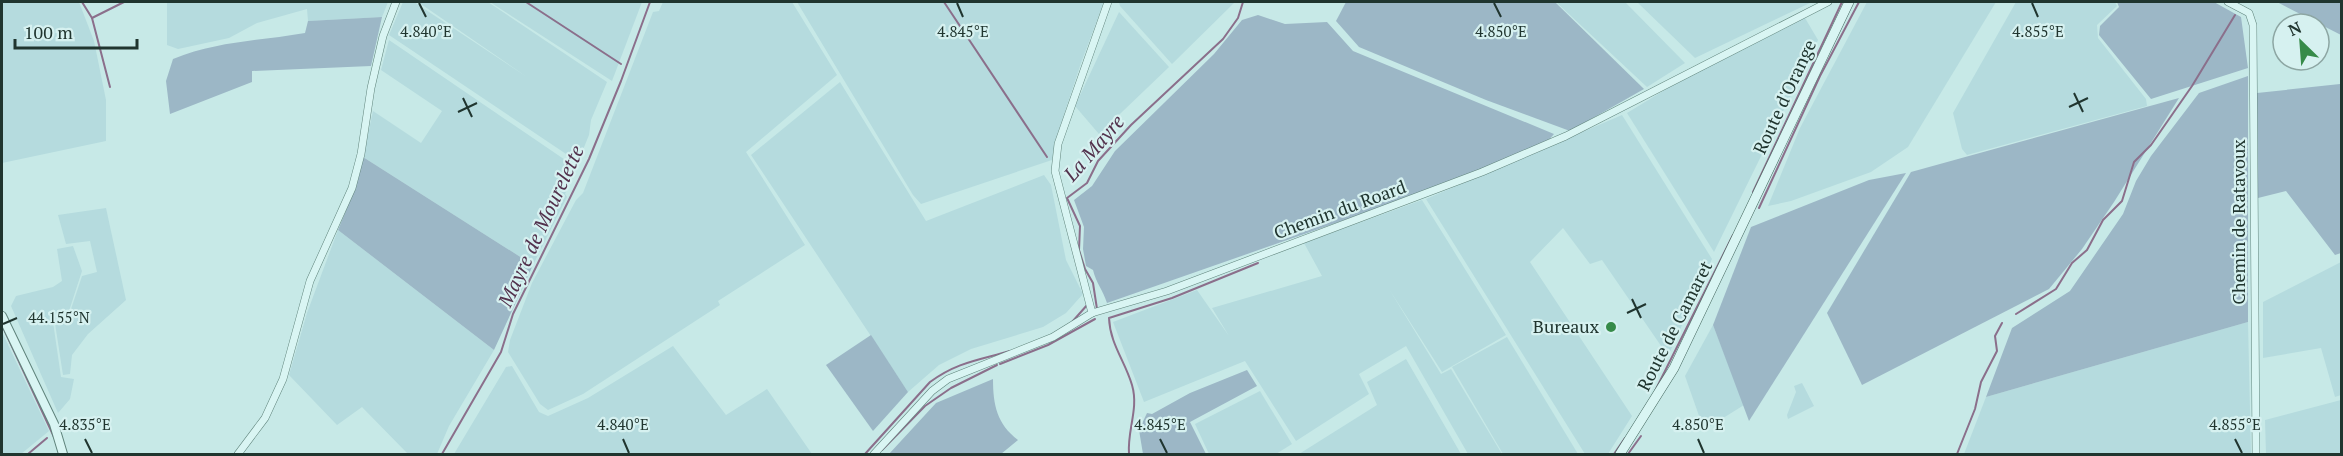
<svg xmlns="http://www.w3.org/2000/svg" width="2343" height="456" font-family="'PT Serif',serif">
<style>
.farmland{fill:#b5dbde}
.green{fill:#9cb7c6}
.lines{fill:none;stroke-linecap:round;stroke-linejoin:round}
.stream{stroke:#8b6f8b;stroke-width:2}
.minor-casing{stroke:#5f837b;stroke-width:8}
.tertiary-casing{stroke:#5f837b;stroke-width:10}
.secondary-casing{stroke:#42655c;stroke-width:10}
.minor{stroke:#d9f5f3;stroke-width:7}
.tertiary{stroke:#d9f5f3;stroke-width:8}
.secondary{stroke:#d9f5f3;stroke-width:9}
.ticks{fill:none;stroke:#20352f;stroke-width:2}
.poi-dot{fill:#368b49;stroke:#d6f1f0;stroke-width:2}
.labels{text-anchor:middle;stroke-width:4.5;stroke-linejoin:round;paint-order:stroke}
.street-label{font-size:18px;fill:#20352f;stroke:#d6f1f0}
.poi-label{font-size:18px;fill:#20352f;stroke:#d6f1f0;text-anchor:end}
.water-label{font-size:20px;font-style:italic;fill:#53324d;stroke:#d6f1f0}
.ticks-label{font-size:15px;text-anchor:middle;fill:#20352f;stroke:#d6f1f0;stroke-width:4.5;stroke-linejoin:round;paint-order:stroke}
</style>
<rect width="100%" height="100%" fill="#c7e9e7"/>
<g class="farmland">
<polygon points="2,2 79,2 94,41 106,100 106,141 2,163"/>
<polygon points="167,2 388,2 382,17 308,21 307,9 257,23 229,38 178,49 167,45"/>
<polygon points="403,2 414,2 527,77 418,2 488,2 607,82 591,120 589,135 578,162 389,35"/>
<polygon points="490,2 642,2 612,81"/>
<polygon points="663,2 792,2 837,75 746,152 805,245 718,301 720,305 583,394 548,410 540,404 508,352 510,340 532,283 576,200 583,193 653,12 659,11"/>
<polygon points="797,2 1104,2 1081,63 1055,142 1052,160 921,204 913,195"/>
<polygon points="1119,2 1235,2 1172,64 1120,6"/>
<polygon points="1556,2 1625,2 1685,63 1647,87"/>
<polygon points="1637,2 1812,2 1695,58"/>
<polygon points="1867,2 1996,2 1908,147 1871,172 1791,201 1768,206 1800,128"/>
<polygon points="2016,2 2115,2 2117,6 2097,25 2098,38 2146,99 2147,106 1967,155 1962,149 1953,113"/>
<polygon points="1119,12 1169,67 1099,134 1075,106"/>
<polygon points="1805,18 1818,40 1714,252 1627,113 1686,77"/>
<polygon points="389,40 577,168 565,194 567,197 533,265 363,157 373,111 421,143 442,111 381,70"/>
<polygon points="840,82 926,221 1044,175 1051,185 1066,260 1083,294 1066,313 1043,327 971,349 939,365 908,392 751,155"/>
<polygon points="1622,115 1712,259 1668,356 1602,260 1590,264 1563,228 1530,262 1632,416 1608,454 1585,454 1426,199"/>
<polygon points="1422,200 1506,335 1442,372 1389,289 1441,374 1451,369 1502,454 1468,454 1406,346 1359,374 1369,394 1296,441 1245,361 1144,402 1113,322 1197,290 1229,336 1212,308 1322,276 1304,243"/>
<polygon points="106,208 126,300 88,334 72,355 70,374 63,375 54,317 70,312 82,276 97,272 90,241 66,244 58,215"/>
<polygon points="338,230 494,350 449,426 437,454 408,454 362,407 337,425 289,375 307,313"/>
<polygon points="73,246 82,271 69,311 52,315 61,377 74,379 70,399 58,413 11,306 16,296 53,287 62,281 57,249"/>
<polygon points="2341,262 2341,395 2335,397 2321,348 2263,358 2263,302"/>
<polygon points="2248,322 2251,454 1964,454 1986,397"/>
<polygon points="1713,325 1744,405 1704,430 1685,376"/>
<polygon points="2,332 49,431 21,454 2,454"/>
<polygon points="1507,337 1578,454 1503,454 1452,367"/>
<polygon points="673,346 726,415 767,389 812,454 454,454 506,367 512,366 539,412 548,416 588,398"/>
<polygon points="1406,359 1461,454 1299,454 1377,405 1367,382"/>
<polygon points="1802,383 1814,406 1788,419 1787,415 1796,392 1794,386"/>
<polygon points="1260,391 1292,444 1276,454 1209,454 1195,424"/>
<polygon points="2341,400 2341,454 2266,454 2265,420"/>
</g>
<g class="green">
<polygon points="1346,2 1555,2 1644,89 1570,131 1486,100 1359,47 1336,21"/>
<polygon points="2117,2 2214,2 2241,17 2248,68 2151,99 2099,35 2100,26 2119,7"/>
<polygon points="2277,2 2341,2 2341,35"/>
<path d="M1258 15 1285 24 1327 22 1353 51 1554 134 1547 142 1419 194 1107 303C1103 290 1096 283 1093 270L1086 266 1083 249 1084 227 1074 200 1092 186 1115 151 1214 54 1242 20Z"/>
<path d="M382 17 371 66 252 71V82L170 114 166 81 173 59C218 41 259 41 305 33L308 21Z"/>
<polygon points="2248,76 2248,322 1986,397 2012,328 2070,291 2123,214 2136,181 2151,156 2199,93"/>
<polygon points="2340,84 2341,253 2335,255 2286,191 2258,198 2257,93"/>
<polygon points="2179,98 2114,202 2082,249 2049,289 1862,385 1827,313 1911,172"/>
<polygon points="363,157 533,265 494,350 338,230 356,186"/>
<polygon points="1906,173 1749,421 1713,325 1751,227 1869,180"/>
<polygon points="871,335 908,392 873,431 826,365"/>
<polygon points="1247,370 1257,386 1190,422 1206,454 1143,454 1139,430 1147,413 1152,414 1190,393"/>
<path d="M993 379C993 405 997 424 1018 440L1001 454H889L936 403Z"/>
</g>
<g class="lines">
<g class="stream">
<polyline points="82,2 92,18 110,87"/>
<polyline points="526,2 621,64"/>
<polyline points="944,2 1047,157"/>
<polyline points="92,18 124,2"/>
<polyline points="1753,192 1842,2"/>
<polyline points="1759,208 1820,76 1859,2"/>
<polyline points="1097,309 1093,283 1085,269 1079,250 1080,226 1067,198 1087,183 1098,161 1131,125 1223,39 1238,18 1243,2"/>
<polyline points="2016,314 2056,289 2072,263 2087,250 2103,220 2122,201 2134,162 2151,145 2192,86 2235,15"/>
<polyline points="1072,322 1088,304"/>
<polyline points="2,325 54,437"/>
<polyline points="1000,364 1048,345 1095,319"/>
<polyline points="1655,391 1733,235"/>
<polyline points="882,450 925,406 951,388 997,365"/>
<polyline points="28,454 47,438"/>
<polyline points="442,454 501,352 513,314 589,159 621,81 650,2"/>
<path d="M865 454 930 382C957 362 979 360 1010 351"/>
<path d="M1129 454C1127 430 1139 409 1132 385 1125 361 1110 344 1109 318L1172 298 1258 263"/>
<polyline points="1614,454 1625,438"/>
<polyline points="1628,454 1641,436"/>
<polyline points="1957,454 1975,409 1981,382 1997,351 1995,336 2002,323"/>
</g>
<defs>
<g id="minor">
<polyline points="2228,2 2249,13 2253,25 2256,454"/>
<polyline points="1092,313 1055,171 1058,144 1108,2"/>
<polyline points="238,454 265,418 283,379 310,281 352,188 361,154 371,88 383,36 396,2"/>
<polyline points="874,454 932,391 948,379 1053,337 1092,313 1167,291 1482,172 1566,136 1828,2"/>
</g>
<polyline id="tertiary" points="2,316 54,424 63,454"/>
<polyline id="secondary" points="1620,454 1674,368 1849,2"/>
</defs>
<use href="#minor" class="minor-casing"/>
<use href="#tertiary" class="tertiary-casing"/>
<use href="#secondary" class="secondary-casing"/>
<use href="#minor" class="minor"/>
<use href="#tertiary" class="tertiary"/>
<use href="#secondary" class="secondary"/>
</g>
<path class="ticks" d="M419 3 426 17M957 3 963 17M1494 3 1501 17M2032 3 2038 17M2074 93 2083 112M463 98 472 117M2069 107 2088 98M458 112 477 103M1632 299 1641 318M1627 313 1646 304M3 324 17 318M85 439 92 453M623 439 629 453M1160 439 1167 453M1698 439 1704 453M2235 439 2242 453"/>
<circle class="poi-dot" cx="1611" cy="327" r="6"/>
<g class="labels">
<g class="street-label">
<text transform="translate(1785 97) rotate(-65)" y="6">Route d'Orange</text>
<text transform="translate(1340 210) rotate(-20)" y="6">Chemin du Roard</text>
<text transform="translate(2239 222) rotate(-90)" y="6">Chemin de Ratavoux</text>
<text transform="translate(1675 326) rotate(-63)" y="6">Route de Camaret</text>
</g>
<g class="poi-label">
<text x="1599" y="333">Bureaux</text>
</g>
<g class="water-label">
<text transform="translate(1094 148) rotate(-49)" y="7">La Mayre</text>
<text transform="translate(541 226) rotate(-65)" y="7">Mayre de Mourelette</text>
</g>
</g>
<g class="ticks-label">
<text x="426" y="37">4.840°E</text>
<text x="963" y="37">4.845°E</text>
<text x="1501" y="37">4.850°E</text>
<text x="2038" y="37">4.855°E</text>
<text x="59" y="323">44.155°N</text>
<text x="85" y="430">4.835°E</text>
<text x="623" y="430">4.840°E</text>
<text x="1160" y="430">4.845°E</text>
<text x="1698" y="430">4.850°E</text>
<text x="2235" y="430">4.855°E</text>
</g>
<rect width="2343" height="456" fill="none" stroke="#20352f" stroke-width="6"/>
<g transform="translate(2301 42) rotate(335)"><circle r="28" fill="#d6f1f0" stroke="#8da6a3" stroke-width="1.5"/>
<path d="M0-4.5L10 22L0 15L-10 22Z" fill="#368b49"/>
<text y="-9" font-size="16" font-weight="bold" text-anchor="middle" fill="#20352f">N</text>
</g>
<path d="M15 39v9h122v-9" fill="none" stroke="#20352f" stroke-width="3"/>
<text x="24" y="39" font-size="18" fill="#20352f" stroke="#d6f1f0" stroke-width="4.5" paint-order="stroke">100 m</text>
</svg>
